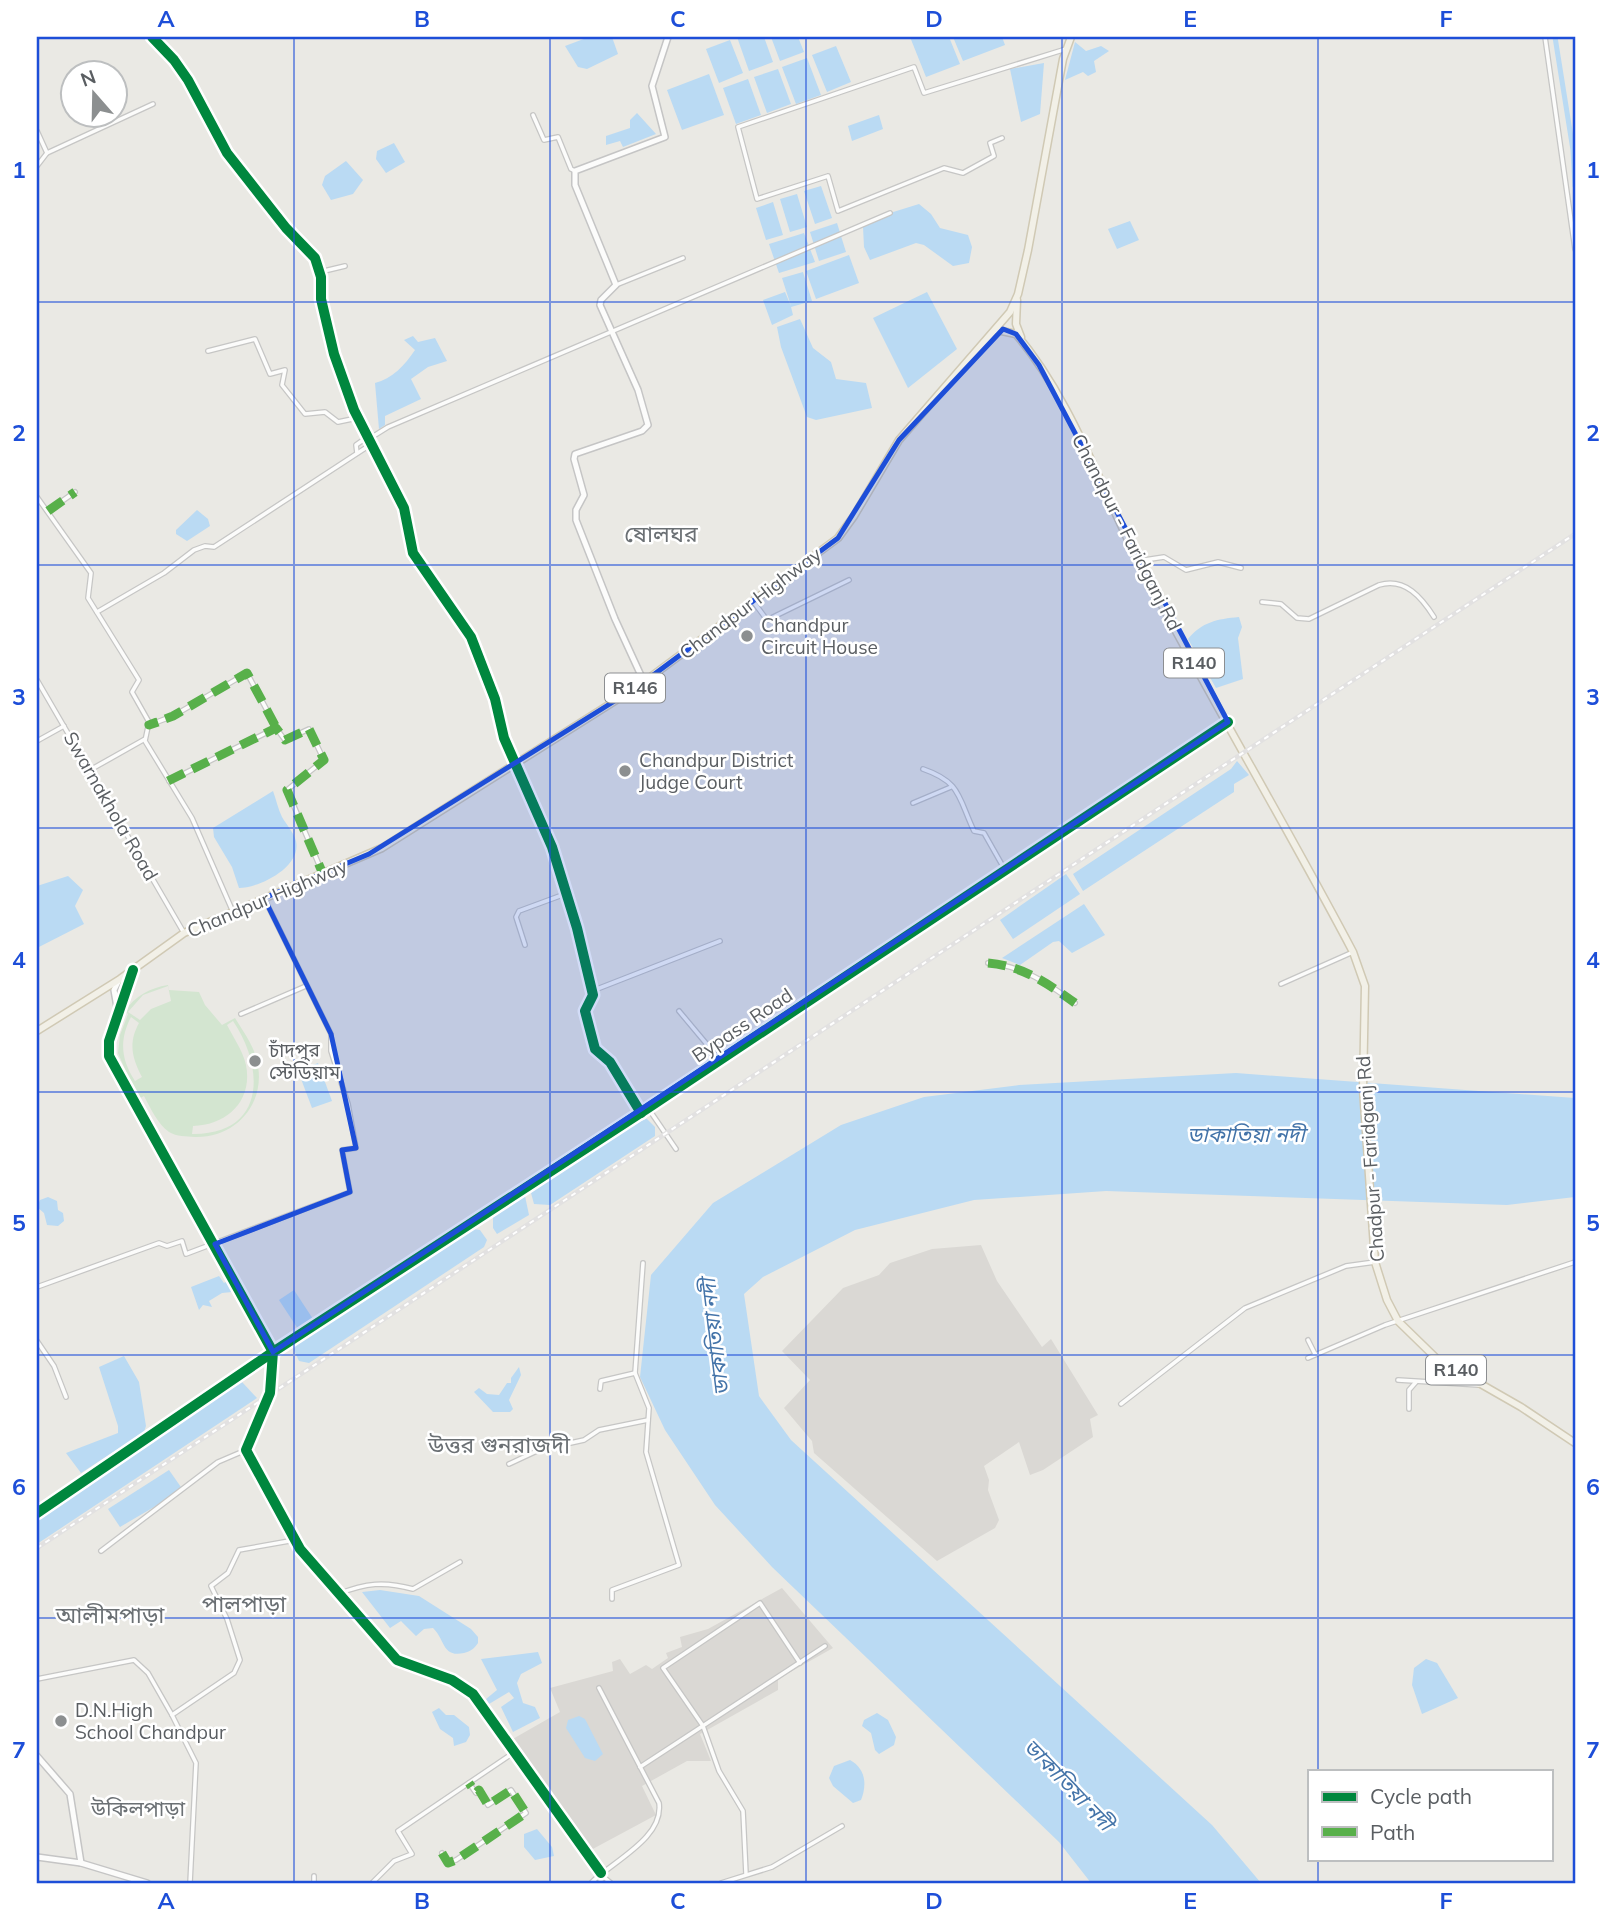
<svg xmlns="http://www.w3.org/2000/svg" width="1612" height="1920" font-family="Mulish,'Noto Sans Bengali',sans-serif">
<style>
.industrial{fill:#dad8d4}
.green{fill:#d3e5d0;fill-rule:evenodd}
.water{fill:#badaf3}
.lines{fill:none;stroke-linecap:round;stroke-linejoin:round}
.canal{stroke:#badaf3;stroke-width:5}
.street-casing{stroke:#c6c6c5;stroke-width:6}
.secondary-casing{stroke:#c5c5c5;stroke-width:8}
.primary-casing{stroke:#d0c9b4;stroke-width:9}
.street{stroke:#fcfcfb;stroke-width:3.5}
.secondary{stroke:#fcfcfb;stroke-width:5}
.primary{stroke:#f2f0e7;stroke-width:6}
.rail-casing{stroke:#e2e1e1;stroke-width:4.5}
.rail{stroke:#fff;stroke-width:2;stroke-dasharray:5;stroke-linecap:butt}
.quiet{stroke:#58b04a;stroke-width:9;stroke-dasharray:18 9;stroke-linecap:butt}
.cycleway-casing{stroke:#fff;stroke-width:15}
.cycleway{stroke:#00873e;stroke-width:10}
.marked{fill:#1d4ed8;fill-opacity:0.2;stroke:#1d4ed8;stroke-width:5;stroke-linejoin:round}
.grid{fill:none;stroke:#1d4ed8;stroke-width:2;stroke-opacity:0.55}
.poi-dot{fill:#8c8f90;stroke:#fff;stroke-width:2.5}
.labels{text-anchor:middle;stroke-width:5;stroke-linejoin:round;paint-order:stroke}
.shield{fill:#fff;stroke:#8c8e91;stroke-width:2}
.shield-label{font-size:18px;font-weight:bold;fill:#5a5e62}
.street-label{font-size:19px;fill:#5a5e62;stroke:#fff}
.poi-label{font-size:19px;fill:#5a5e62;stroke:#fff;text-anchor:start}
.water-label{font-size:21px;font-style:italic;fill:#4474a9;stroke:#fff}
.neighbourhood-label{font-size:21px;fill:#6b7074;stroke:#fff}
.quarter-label{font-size:23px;fill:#6b7074;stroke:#fff}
.neatline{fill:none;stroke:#1d4ed8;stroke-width:2.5}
.grid-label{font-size:23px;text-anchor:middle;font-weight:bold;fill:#1d4ed8}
</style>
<rect width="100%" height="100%" fill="#eae9e4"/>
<g class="industrial">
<polygon points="981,1245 997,1281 1042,1347 1051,1339 1098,1415 1090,1419 1093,1437 1043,1470 1030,1475 1019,1442 984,1466 989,1480 988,1490 999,1520 995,1528 937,1561 814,1453 812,1441 784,1408 810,1380 782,1351 843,1288 879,1275 890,1263 932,1249"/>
<polygon points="782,1588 833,1648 778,1679 778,1690 700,1734 711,1761 687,1761 642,1786 656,1815 589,1851 511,1740 560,1712 550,1688 613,1671 612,1662 620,1659 630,1674 646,1665 652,1669 668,1658 666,1653 682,1647 680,1637 708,1629"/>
</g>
<path class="green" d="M168 985 169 990 199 992 205 1005 222 1025 235 1018C243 1031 254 1046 257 1061 267 1102 237 1138 195 1137 186 1136 177 1137 169 1132 157 1123 151 1109 144 1096L137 1100 127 1083 130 1081 118 1053 120 1035 128 1014 125 1011C135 996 150 988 168 985ZM168 986 171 1001 151 1009 140 1020 128 1012 143 995ZM131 1017 139 1023C128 1043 132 1058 142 1077L135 1081C121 1060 119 1040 131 1017ZM233 1021C265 1068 266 1135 192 1134L193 1126C227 1125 253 1101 246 1065 243 1051 233 1037 227 1025Z"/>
<g class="water">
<polygon points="589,37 612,37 618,54 587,69 578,67 565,46"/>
<polygon points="737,37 764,37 773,62 749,71"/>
<polygon points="771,37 798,37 804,52 780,61"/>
<polygon points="910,37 949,37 960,64 926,77"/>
<polygon points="953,37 1002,37 1005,45 963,61"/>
<polygon points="730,40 743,73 719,83 706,49"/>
<polygon points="1075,42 1086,51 1101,46 1109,51 1094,61 1096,72 1088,76 1083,72 1065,80"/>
<polygon points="836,46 851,82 827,92 812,55"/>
<polygon points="807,58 821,95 796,104 782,67"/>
<polygon points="1044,63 1040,114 1021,122 1010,69"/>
<polygon points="778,69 791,104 767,113 754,77"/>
<polygon points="709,74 724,115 682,130 667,90"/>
<polygon points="748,79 761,115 736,124 723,88"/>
<polygon points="637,113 656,134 623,147 620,141 606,145 606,136 630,128 630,120"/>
<polygon points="879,115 883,129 852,141 848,126"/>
<polygon points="394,143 405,162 386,173 376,159 377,151"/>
<polygon points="346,161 363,180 353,194 331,200 322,185 325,176"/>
<polygon points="821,186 832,218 815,224 804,191"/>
<polygon points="797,194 807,227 790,232 780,199"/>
<polygon points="773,202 783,235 766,240 756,208"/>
<polygon points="919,204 931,214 940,228 968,235 972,247 969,263 953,266 924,245 916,243 870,260 864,247 863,227 890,213"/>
<polygon points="1130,221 1139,240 1117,249 1108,229"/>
<polygon points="837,223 846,252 819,261 810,232"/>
<polygon points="804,233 815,262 779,273 769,244"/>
<polygon points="849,255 859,283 816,299 806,271"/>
<polygon points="803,272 812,301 791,307 793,315 772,325 763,300 785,292 791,306 782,278"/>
<polygon points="927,292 957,349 908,388 873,318"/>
<polygon points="800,319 813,348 831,362 836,379 866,383 872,408 816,420 807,417 781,347 777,327"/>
<path d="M413 336 418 342 435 338 447 361 428 367 411 379 421 399 385 416V425L379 429 375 383C392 379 405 365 415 350L404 340Z"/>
<polygon points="197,510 208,519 210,526 187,541 176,534 176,530"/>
<path d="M1239 617 1242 627 1238 638 1243 679 1216 688 1188 639C1202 622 1217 619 1239 617Z"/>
<polygon points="1237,761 1249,775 1234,784 1234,792 1083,891 1073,874 1231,769"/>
<path d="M273 791C276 799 278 809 282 817 286 824 294 833 296 841 302 867 259 888 239 888L232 867 214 837 213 828Z"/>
<polygon points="1066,874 1080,894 1013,939 1000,920"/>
<polygon points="68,876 83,890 75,906 84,924 37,948 37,886"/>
<polygon points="1084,904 1105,935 1072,953 1059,941 1053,942 1020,965 1002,958"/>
<polygon points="318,1063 332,1101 312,1108 298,1071"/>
<polygon points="1236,1073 1575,1098 1575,1197 1507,1205 1106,1191 974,1200 855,1230 763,1277 744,1294 759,1396 791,1440 1212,1825 1261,1883 1091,1883 1059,1842 772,1567 715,1505 665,1430 640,1377 651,1275 713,1203 841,1125 924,1097 1019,1085"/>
<polygon points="639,1118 647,1119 655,1127 655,1136 550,1205 534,1204 531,1193 536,1185"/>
<polygon points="525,1196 529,1215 497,1234 493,1228 493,1214"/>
<polygon points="48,1197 57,1201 58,1210 63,1213 64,1221 58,1226 47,1225 44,1213 37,1207 40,1200"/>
<polygon points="473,1229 480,1230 487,1240 484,1247 309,1363 299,1361 294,1350 297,1341"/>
<polygon points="219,1276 224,1283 228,1281 232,1292 222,1293 209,1301 212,1307 203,1305 199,1310 191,1287"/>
<polygon points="294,1290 313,1319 298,1329 279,1300"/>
<polygon points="124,1356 139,1382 146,1426 144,1432 81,1473 66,1453 118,1433 118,1426 99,1367"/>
<polygon points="519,1367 521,1375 509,1400 513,1409 510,1412 493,1412 474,1392 479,1388 487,1394 499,1395 507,1383 511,1383 511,1378"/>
<polygon points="242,1382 257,1398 37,1544 37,1517"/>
<polygon points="169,1470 183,1490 120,1527 108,1509"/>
<path d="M380 1590 419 1596 471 1629 478 1637V1643C474 1649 471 1651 464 1653 442 1658 445 1639 433 1628L424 1629 416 1636 401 1621 390 1628 362 1592Z"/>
<polygon points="538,1652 542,1663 521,1674 517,1683 523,1703 535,1707 540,1718 513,1732 501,1707 514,1698 509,1692 489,1704 486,1699 497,1690 481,1659"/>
<polygon points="1426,1659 1437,1663 1458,1698 1422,1714 1412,1685 1414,1668"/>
<polygon points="439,1708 446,1715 454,1715 469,1727 470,1735 466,1742 454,1746 453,1738 440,1729 432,1712"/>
<polygon points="877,1713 888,1720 896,1737 894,1745 879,1754 875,1750 871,1733 862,1726 864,1720"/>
<polygon points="579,1716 585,1719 603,1754 595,1761 585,1758 566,1728 568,1720"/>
<path d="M850 1760C866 1769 867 1785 861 1800L853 1803 833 1786 829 1778 834 1766Z"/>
<polygon points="537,1829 552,1847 554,1856 535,1860 524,1847 524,1834"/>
</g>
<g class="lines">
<polyline class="canal" points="1555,37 1573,150 1575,186"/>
<defs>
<g id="street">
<polyline points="1545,37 1575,249"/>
<polyline points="533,115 544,140 558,137 571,169 575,171"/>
<polyline points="37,131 47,153 37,166"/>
<polyline points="1002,138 990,143 994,156 963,173 944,168 838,211 828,176 757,199 738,127 914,67 924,93 1066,49"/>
<polyline points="47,153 153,104"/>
<polyline points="320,272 345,266"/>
<polyline points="616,285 683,258"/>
<polyline points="208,351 255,339 270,374 285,370 282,385 305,414 325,412 338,422 357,418"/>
<polyline points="357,453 356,445 366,438"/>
<polyline points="37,497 91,573 88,598 139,680 132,692 149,722 145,741 192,818 233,912"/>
<polyline points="48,511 75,492"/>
<polyline points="1138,561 1164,557 1186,570 1218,562 1241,568"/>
<polyline points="753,601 767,620 849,580"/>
<path d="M1262 602 1281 604 1297 618 1309 619 1379 585C1405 577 1422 598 1434 617"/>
<polyline points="97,612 164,573 194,550 205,546 214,547 370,445 372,437 388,427 890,213"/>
<polyline points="37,680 184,933"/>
<polyline points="158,722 149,725 173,716 247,673 277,729"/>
<polyline points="37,741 64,726"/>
<polyline points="515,763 552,847 577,928 593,995 585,1011 595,1049 610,1062 641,1113"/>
<path d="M923 769C961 782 958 797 974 831L984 833 1005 870"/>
<polyline points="90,770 145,739"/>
<polyline points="169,781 276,728 285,740 309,729 324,760 287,790 323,874"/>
<polyline points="913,803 951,787"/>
<polyline points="525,945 516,917 519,911 565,894"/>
<path d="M988 963C1023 966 1047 983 1075 1003"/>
<polyline points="1281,984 1353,952"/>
<polyline points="592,991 720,941"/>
<polyline points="679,1011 720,1060"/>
<polyline points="241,1014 306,986"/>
<polyline points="648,1108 676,1149"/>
<polyline points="37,1287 159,1243 167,1246 182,1241 186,1254 350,1192 342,1150 356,1148 348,1104 331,1051 331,1034 265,900"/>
<polyline points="1308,1340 1315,1354"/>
<polyline points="37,1341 54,1366 66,1397"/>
<polyline points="273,1352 270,1393 246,1450 300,1549 397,1660 452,1680 473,1694 601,1873"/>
<polyline points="1308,1358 1385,1325 1575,1262"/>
<polyline points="1398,1380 1479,1385"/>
<polyline points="600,1389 601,1381 635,1373"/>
<polyline points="1121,1404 1245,1308 1346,1266 1375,1262"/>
<polyline points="1409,1409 1409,1390 1416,1382"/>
<polyline points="509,1464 539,1450 584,1440 599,1430 648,1420"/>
<polyline points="101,1551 218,1462 246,1450"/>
<path d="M338 1594C366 1583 384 1581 413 1589L460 1562"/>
<polyline points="612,1599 612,1590 679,1565 646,1452 649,1408 635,1373 643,1263"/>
<polyline points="37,1679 134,1660 148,1673 172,1715"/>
<polyline points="640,1767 825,1646"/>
<polyline points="442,1853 448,1863 456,1860 526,1813 511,1790 488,1805 479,1790 476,1793 469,1783"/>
<polyline points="600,1874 611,1883"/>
<polyline points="746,1874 743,1811 719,1771 703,1726 663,1668 760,1603 800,1663"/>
<polyline points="314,1876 314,1883"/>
<polyline points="190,1883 196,1763 172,1715 234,1673 240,1660 227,1619 211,1586 228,1573 239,1550 295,1540"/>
<polyline points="372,1883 394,1861 412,1854 398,1831 516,1751"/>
<path d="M591 1883C613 1861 664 1838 659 1803L599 1688"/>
<polyline points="721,1883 772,1867 842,1826"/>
</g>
<g id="secondary">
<polyline points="152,37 174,60 188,80 227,153 286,228 315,258 321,277 321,299 334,354 354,410 404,508 413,553 471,637 515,762"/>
<polyline points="644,682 615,619 576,520 576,510 584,495 574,459 575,454 642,431 648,425 638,390 600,305 601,300 616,285 575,185 575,171 665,137 652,86 668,37"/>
<polyline points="133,970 109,1041 109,1056 273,1352"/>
<polyline points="118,1013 114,990 119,980"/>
<polyline points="37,1513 273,1352 648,1108 1228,722"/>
<polyline points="37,1756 70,1794 81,1863"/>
<polyline points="37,1857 81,1863 147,1883"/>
</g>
<g id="primary">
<polyline points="1017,300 1016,324 1021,337"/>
<path d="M997 330 1016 334C1071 399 1100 486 1139 562 1207 693 1284 821 1353 952L1365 986 1363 1089 1375 1262 1387 1300 1398 1321 1437 1359 1521 1407 1575 1443"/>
<polyline points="37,1031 120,979 184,933 382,848 637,687 838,538 854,516 899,440 1010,312 1018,294 1028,250 1063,59 1071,37"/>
</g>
</defs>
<use href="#street" class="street-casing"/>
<use href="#secondary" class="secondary-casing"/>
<use href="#primary" class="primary-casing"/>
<use href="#street" class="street"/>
<use href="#secondary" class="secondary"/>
<use href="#primary" class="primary"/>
<defs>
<polyline id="rail" points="37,1548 1575,534"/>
</defs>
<use href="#rail" class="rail-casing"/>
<use href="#rail" class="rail"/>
<g class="quiet">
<polyline points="48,511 75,492"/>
<polyline points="158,722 149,725 173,716 247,673 277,729"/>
<polyline points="168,781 276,728 285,740 309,729 324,760 287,790 323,874"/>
<path d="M988 963C1023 966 1047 983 1075 1003"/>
<polyline points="442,1853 448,1863 456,1860 526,1813 511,1790 488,1805 479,1790 476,1793 469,1783"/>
</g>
<defs>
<g id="cycleway">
<polyline points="152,37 174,60 188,80 227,153 286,228 315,258 321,277 321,299 334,354 354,410 404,508 413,553 471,637 495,699 504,738 552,847 577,928 593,995 585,1011 595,1049 610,1062 641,1113"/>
<polyline points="133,970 109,1041 109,1056 273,1352 270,1393 246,1450 300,1549 397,1660 452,1680 473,1694 601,1873"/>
<polyline points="37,1513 273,1352 648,1108 1228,722"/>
</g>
</defs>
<use href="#cycleway" class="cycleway-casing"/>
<use href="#cycleway" class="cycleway"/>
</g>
<path class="marked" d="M1003 329 1016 334 1039 365 1228 722 273 1352 215 1244 350 1192 342 1150 356 1148 331 1034 264 898 369 854 637 687 838 538 899 440Z"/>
<path class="grid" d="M294 37V1883M550 37V1883M806 37V1883M1062 37V1883M1318 37V1771M37 302H1575M37 565H1575M37 828H1575M37 1092H1575M37 1355H1575M37 1618H1575M1318 1859V1883"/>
<g class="poi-dot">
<circle cx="747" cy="636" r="7"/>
<circle cx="625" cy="771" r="7"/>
<circle cx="255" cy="1061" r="7"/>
<circle cx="61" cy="1721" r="7"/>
</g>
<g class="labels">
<g class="shield">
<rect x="1164" y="648.5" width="60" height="29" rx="5"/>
<rect x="605" y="673.5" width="60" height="29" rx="5"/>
<rect x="1426" y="1355.5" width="60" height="29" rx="5"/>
</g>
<g class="shield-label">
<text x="1194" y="669">R140</text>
<text x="635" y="694">R146</text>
<text x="1456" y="1376">R140</text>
</g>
<g class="street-label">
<text transform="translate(1127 532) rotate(63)" y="7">Chandpur - Faridganj Rd</text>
<text transform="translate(750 603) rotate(-37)" y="7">Chandpur Highway</text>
<text transform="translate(111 806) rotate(60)" y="7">Swarnakhola Road</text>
<text transform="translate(267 898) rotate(-23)" y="7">Chandpur Highway</text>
<text transform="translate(742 1025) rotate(-34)" y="7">Bypass Road</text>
<text transform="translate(1370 1159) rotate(-94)" y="7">Chadpur - Faridganj Rd</text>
</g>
<g class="poi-label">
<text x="761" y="632">Chandpur<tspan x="761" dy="22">Circuit House</tspan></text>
<text x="639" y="767">Chandpur District<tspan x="639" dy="22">Judge Court</tspan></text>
<text x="269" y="1057">চাঁদপুর<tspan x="269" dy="22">স্টেডিয়াম</tspan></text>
<text x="75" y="1717">D.N.High<tspan x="75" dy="22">School Chandpur</tspan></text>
</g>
<g class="water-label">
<text x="1246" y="1142">ডাকাতিয়া নদী</text>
<text transform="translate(715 1337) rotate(-97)" y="7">ডাকাতিয়া নদী</text>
<text transform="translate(1068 1785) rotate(46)" y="7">ডাকাতিয়া নদী</text>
</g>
<g class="neighbourhood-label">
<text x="138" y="1816">উকিলপাড়া</text>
</g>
<g class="quarter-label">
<text x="661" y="542">ষোলঘর</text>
<text x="499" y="1453">উত্তর গুনরাজদী</text>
<text x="244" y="1612">পালপাড়া</text>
<text x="110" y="1623">আলীমপাড়া</text>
</g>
</g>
<rect width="1612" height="1920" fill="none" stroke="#ffffff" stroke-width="77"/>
<rect x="1308" y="1770" width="245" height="91" fill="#ffffff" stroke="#bdbfc0" stroke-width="2"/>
<rect x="1322" y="1792" width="35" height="10" fill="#00873e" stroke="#bdbfc0" stroke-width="2"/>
<text x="1370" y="1804" font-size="21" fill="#5a5e62">Cycle path</text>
<rect x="1322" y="1827" width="35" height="10" fill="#58b04a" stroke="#bdbfc0" stroke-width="2"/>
<text x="1370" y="1840" font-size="21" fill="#5a5e62">Path</text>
<g transform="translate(94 94) rotate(340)"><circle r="33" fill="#ffffff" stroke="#bdbfc0" stroke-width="2"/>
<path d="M0-5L12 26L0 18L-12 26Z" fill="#8c8f90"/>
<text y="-10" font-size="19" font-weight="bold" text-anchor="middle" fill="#5a5e62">N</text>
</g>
<rect x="38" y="38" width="1536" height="1844" class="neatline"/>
<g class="grid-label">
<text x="166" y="27">A</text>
<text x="422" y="27">B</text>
<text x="678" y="27">C</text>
<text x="934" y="27">D</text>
<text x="1190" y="27">E</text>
<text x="1446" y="27">F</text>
<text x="19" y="178">1</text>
<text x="1593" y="178">1</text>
<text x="19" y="441">2</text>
<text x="1593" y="441">2</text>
<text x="19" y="705">3</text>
<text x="1593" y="705">3</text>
<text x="19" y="968">4</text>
<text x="1593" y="968">4</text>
<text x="19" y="1231">5</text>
<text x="1593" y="1231">5</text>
<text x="19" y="1495">6</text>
<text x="1593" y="1495">6</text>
<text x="19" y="1758">7</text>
<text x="1593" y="1758">7</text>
<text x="166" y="1909">A</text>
<text x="422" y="1909">B</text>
<text x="678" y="1909">C</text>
<text x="934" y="1909">D</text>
<text x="1190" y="1909">E</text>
<text x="1446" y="1909">F</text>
</g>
</svg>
